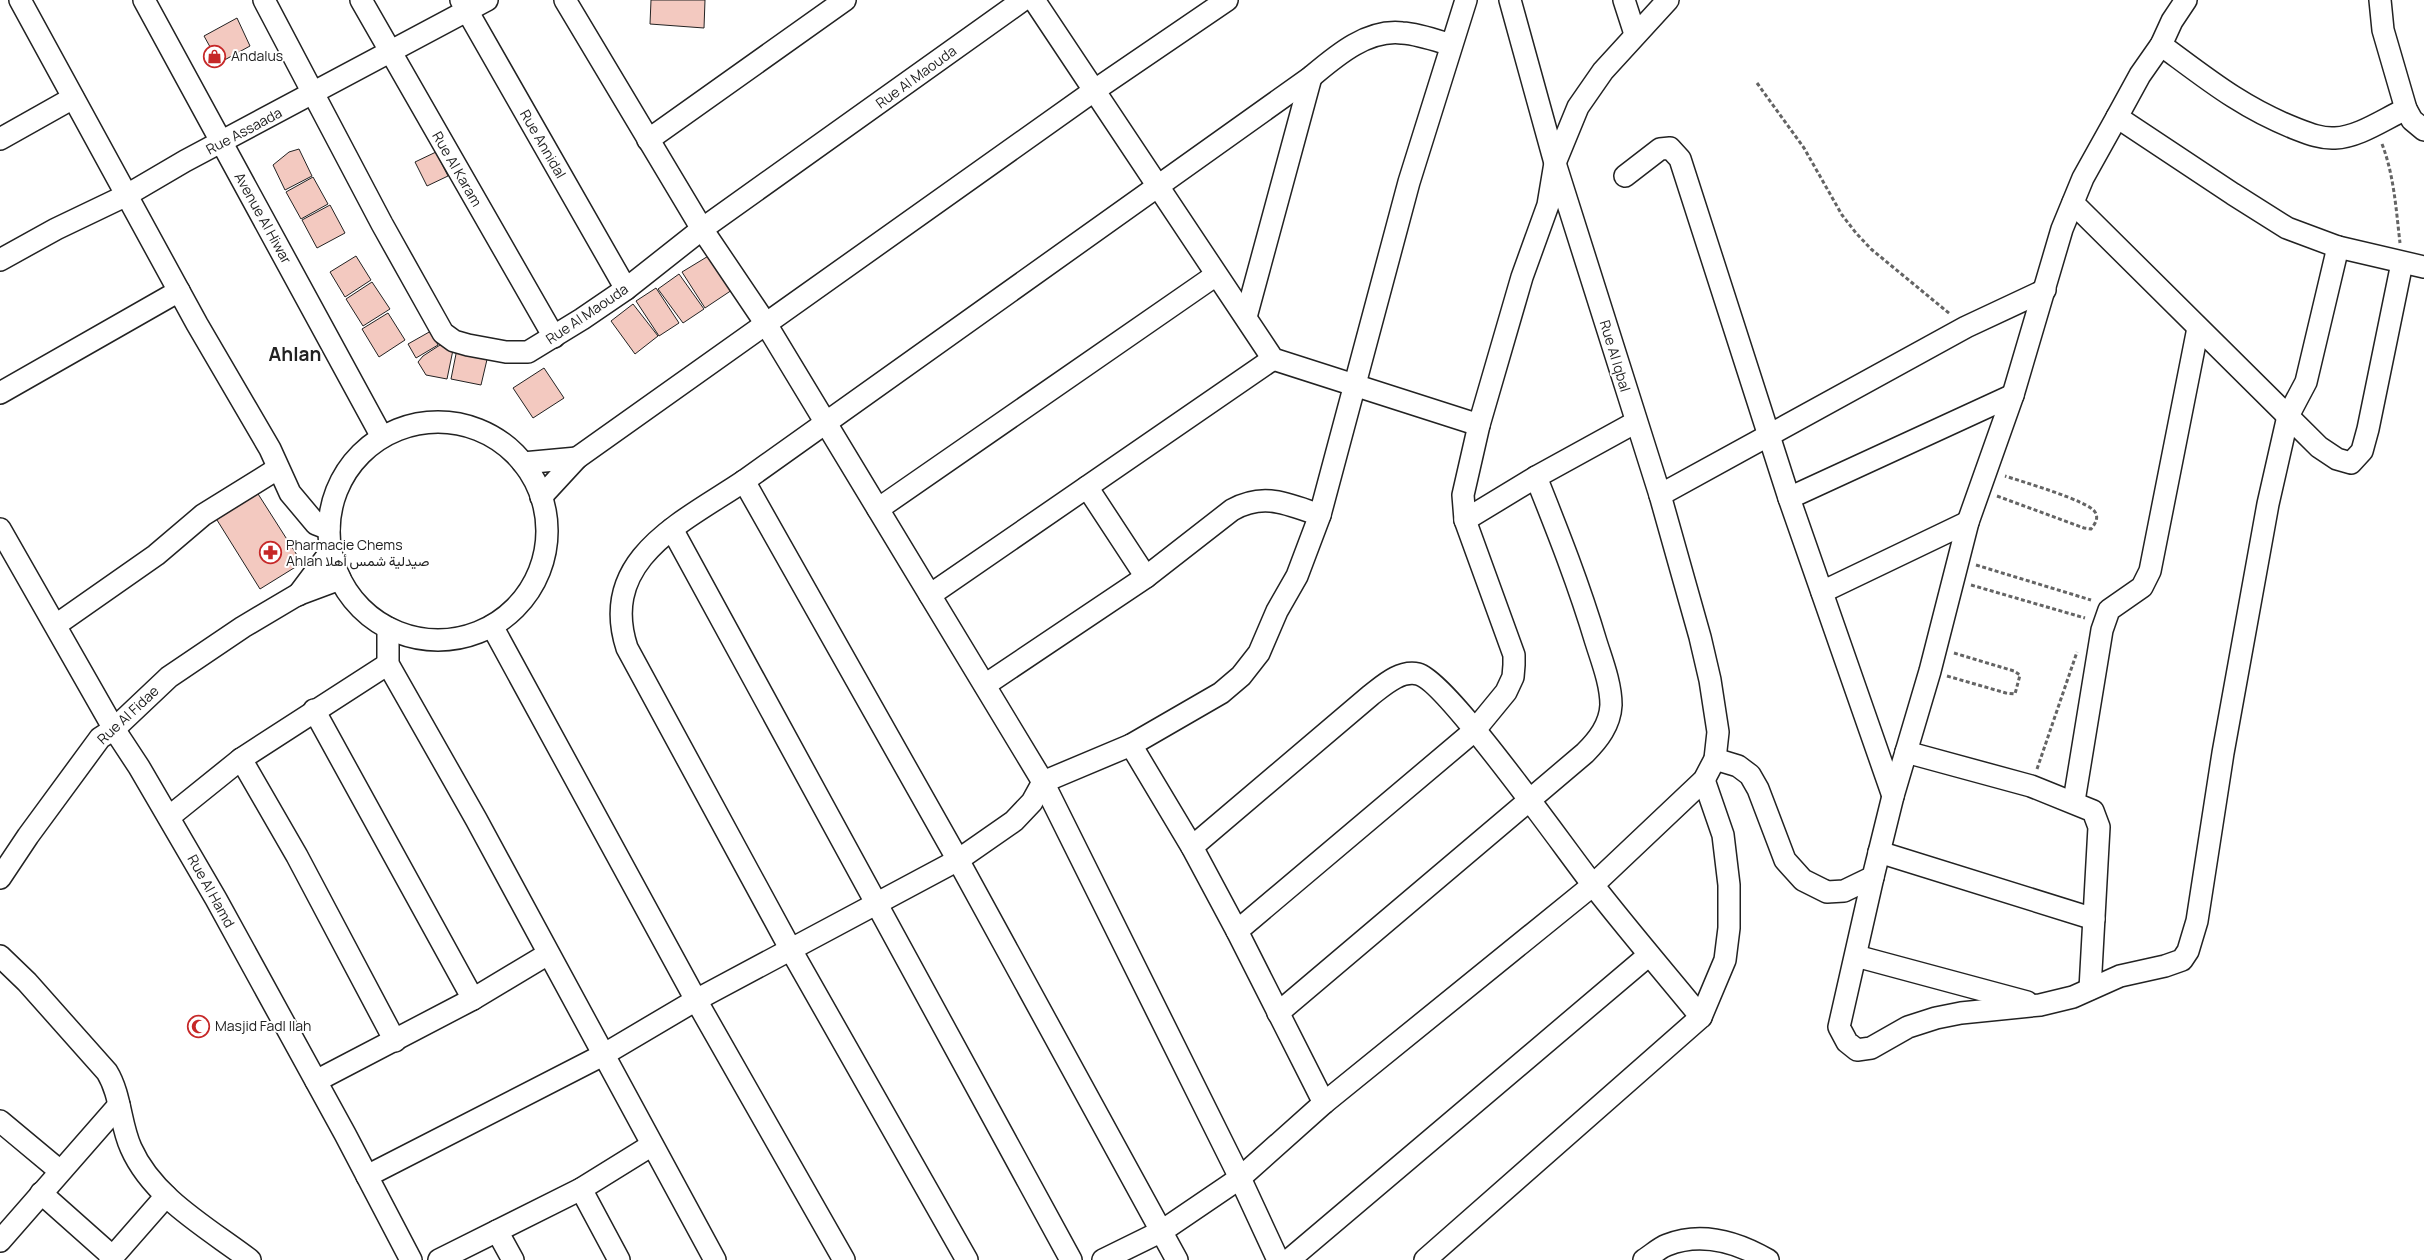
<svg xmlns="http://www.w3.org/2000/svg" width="2424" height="1260" font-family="Manrope,Vazirmatn,sans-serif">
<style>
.building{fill:#f3c9c0;stroke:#222}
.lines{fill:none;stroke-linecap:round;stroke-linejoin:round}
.minor-casing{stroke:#222;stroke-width:24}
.path{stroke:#646464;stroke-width:3;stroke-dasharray:4 2.5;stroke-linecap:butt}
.minor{stroke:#fff;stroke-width:21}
.labels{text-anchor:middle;stroke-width:4;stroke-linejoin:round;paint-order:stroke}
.poi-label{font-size:14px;fill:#222;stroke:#fff;text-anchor:start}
.street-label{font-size:14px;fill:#222;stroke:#fff}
.district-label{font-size:19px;font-weight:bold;fill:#222;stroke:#fff}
</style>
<rect width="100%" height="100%" fill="#fff"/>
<g class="building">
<polygon points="651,0 705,0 704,28 650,24"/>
<polygon points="237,18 250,46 219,63 204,36"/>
<polygon points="299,149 312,176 285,190 273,165 289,152"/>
<polygon points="436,152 448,176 427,186 415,162"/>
<polygon points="313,177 328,204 301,219 286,192"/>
<polygon points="330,205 345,233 317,248 302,220"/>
<polygon points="710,255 732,290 705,308 682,272"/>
<polygon points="356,256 371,280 345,297 330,272"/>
<polygon points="679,274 704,309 683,323 658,289"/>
<polygon points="372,282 390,309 363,326 346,299"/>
<polygon points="656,288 679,323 659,336 636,301"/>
<polygon points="633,304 658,336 635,354 611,321"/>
<polygon points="388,313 405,340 379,357 362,329"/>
<polygon points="431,331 438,345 416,358 408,344"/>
<polygon points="458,344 489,351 481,385 451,379"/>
<polygon points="440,345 454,345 447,379 426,375 418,362 423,356"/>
<polygon points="544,368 564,398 533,418 513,388"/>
<polygon points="253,486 302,563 260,589 212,512"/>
</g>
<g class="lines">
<defs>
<g id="minor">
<polyline points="20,0 197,324 270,449 290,493 316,524 329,529"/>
<polyline points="144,0 382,437"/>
<polyline points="264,0 382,224 443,333 454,341 468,345 506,352 528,352 582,319 626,289 702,229 1023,0"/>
<polyline points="361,0 554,337"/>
<polyline points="461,0 626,289"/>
<polyline points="565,0 702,229 766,324 1043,782 1240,1178 1278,1260"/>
<polyline points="1034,0 1273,359 1479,425"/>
<polyline points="1624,0 1635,34"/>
<polyline points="2186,0 2172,21 2161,45 2140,75 2117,117 2233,194 2287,228 2338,247 2424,267"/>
<polyline points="2380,0 2383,30 2406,109 2412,120 2424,130"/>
<path d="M2161 45C2206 78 2241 107 2294 128 2307 133 2321 139 2335 138 2359 137 2384 119 2406 109"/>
<polyline points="0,139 73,98"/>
<polyline points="648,140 845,0"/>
<polyline points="1625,176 1660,149 1670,148 1680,159 1789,498 1893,796"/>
<polyline points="2073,203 2319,447 2337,459 2351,463 2362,451 2368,429 2402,263"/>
<polyline points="0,260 56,229 127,195 185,161 487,0"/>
<polyline points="1246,317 1311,77"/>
<polyline points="0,393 179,291"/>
<circle cx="438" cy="531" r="109"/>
<polyline points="523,463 577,458"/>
<polyline points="744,481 958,860 1177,1260"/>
<polyline points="1087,487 1146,577"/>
<polyline points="1660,495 1966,327 2045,290"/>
<polyline points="541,497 577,458 1095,90 1227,0"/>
<polyline points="1789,498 2013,395"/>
<polyline points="878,509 1216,275"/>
<polyline points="1465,520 1536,477 1636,422"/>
<polyline points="0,529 114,729 139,767 216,899 345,1134 411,1260"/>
<polyline points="672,529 1071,1260"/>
<polyline points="1822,592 1968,522"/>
<polyline points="298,595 331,551"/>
<polyline points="930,595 1273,359"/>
<polyline points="56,625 156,555 203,515 277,469"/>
<polyline points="492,626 696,1000 844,1260"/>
<polyline points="388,628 388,664 476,819 715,1260"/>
<path d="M985 685 1146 577 1232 510C1264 492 1287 504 1320 515"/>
<polyline points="314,710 473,999"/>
<polyline points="1131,745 1192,847 1237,931 1324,1103"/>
<polyline points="1906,752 2031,786 2093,811 2099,827 2090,989"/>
<polyline points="241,759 297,856 395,1041"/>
<polyline points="1715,759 1738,766 1750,775 1758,789 1785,860 1803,880 1827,892 1844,891 1873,877 1893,796 1930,671 1968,522 2013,395 2062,229 2083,178 2117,117"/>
<polyline points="2074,801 2102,630 2109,610 2142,587 2150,571 2198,328"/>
<polyline points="169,817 241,759 388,664"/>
<path d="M1192 847 1371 695C1384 685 1400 670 1418 674 1447 681 1567 852 1593 885 1628 930 1665 973 1701 1017"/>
<polyline points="1879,852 2094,919"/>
<polyline points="1873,877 1839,1027 1847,1042 1857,1050 1871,1048 1908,1027 1936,1018 1961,1013 2040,1005 2073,997 2120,976 2165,966 2182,960 2188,951 2197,921 2223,753 2268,504 2288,416 2306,382 2338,247"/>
<polyline points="0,878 28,836 100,738 114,729 169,677 243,627 297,595 340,579"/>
<polyline points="1237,931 1474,731 1506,692 1513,677 1514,665 1514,655 1465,520 1463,495 1479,425 1522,277 1548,205 1555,163 1578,107 1603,71 1668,0"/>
<path d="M0 956 27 982 107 1072C121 1095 120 1124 131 1148 153 1198 208 1228 250 1260"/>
<polyline points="1856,956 2027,1002"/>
<path d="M1278 1013 1585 753C1598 740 1610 725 1611 705 1611 684 1602 661 1596 642 1579 585 1558 532 1536 477"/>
<polyline points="316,1081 473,999 548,954"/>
<polyline points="0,1121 60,1171"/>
<polyline points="367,1176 603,1055 696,1000 958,860 1014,821 1032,802 1043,782 1131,745 1221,693 1241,676 1259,653 1277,611 1297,576 1320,515 1409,182 1466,0"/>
<polyline points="581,1189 619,1260"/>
<polyline points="41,1193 113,1257"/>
<polyline points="497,1231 513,1260"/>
<polyline points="0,1241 119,1105"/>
<polyline points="110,1260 166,1196"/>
<polyline points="439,1260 581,1189 652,1145"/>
<path d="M967 1260 791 950 627 648C598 559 683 522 744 481L1311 77C1336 56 1367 29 1402 33 1419 34 1435 40 1451 45"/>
<polyline points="1103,1260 1162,1231 1240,1178 1324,1103 1593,885 1704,780 1715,759 1718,732 1710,680 1700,637 1660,495 1555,163 1510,0"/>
<polyline points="1289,1260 1649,955"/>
<polyline points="1425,1260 1701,1017 1725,960 1729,928 1729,885 1723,835 1704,780"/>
<path d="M1644 1260C1652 1255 1659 1248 1667 1245 1702 1231 1737 1242 1768 1260"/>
</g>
</defs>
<use href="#minor" class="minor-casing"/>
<g class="path">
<polyline points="1757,83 1804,148 1842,215 1856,233 1871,249 1950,314"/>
<path d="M2382 144C2394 175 2396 209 2400 243"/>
<path d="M1997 496 2084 528 2091 529C2095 524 2099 518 2095 512 2089 501 2020 481 2005 476"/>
<polyline points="1976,565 2091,600"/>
<polyline points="1971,585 2085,618"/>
<polyline points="1947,676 2006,693 2015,694 2020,675 2014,671 1954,653"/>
<polyline points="2037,769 2077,652"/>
</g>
<use href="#minor" class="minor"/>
</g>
<defs>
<symbol id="shop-ring" viewBox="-11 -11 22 22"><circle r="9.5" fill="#fff" stroke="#c62828" stroke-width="1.5"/><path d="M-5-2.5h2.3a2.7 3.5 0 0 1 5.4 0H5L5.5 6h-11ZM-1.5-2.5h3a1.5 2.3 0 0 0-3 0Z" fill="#c62828"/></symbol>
<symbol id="pharmacy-ring" viewBox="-11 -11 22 22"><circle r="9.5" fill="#fff" stroke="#c62828" stroke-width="1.5"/><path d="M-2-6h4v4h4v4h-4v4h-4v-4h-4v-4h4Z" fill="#c62828"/></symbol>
<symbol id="mosque-ring" viewBox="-11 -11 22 22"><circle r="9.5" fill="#fff" stroke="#c62828" stroke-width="1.5"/><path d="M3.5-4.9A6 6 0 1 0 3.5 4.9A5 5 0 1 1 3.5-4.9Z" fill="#c62828"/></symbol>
</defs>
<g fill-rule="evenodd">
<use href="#shop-ring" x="202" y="44" width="25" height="25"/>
<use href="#pharmacy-ring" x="258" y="540" width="25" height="25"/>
<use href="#mosque-ring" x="186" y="1014" width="25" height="25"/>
</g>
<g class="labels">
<g class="poi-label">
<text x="231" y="61">Andalus</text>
<text x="286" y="550">Pharmacie Chems<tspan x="286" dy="16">Ahlan صيدلية شمس أهلا</tspan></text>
<text x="215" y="1031">Masjid Fadl llah</text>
</g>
<g class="street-label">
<text transform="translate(916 77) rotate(-36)" y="5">Rue Al Maouda</text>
<text transform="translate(244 131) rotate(-28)" y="5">Rue Assaada</text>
<text transform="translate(543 144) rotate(60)" y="5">Rue Annidal</text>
<text transform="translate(457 169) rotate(60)" y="5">Rue Al Karam</text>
<text transform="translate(263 218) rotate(61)" y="5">Avenue Al Hiwar</text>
<text transform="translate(587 314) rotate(-34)" y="5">Rue Al Maouda</text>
<text transform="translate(1615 356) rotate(73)" y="5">Rue Al Iqbal</text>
<text transform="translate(128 715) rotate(-43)" y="5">Rue Al Fidae</text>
<text transform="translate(211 891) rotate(61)" y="5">Rue Al Hamd</text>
</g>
<g class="district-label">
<text x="295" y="361">Ahlan</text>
</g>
</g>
</svg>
